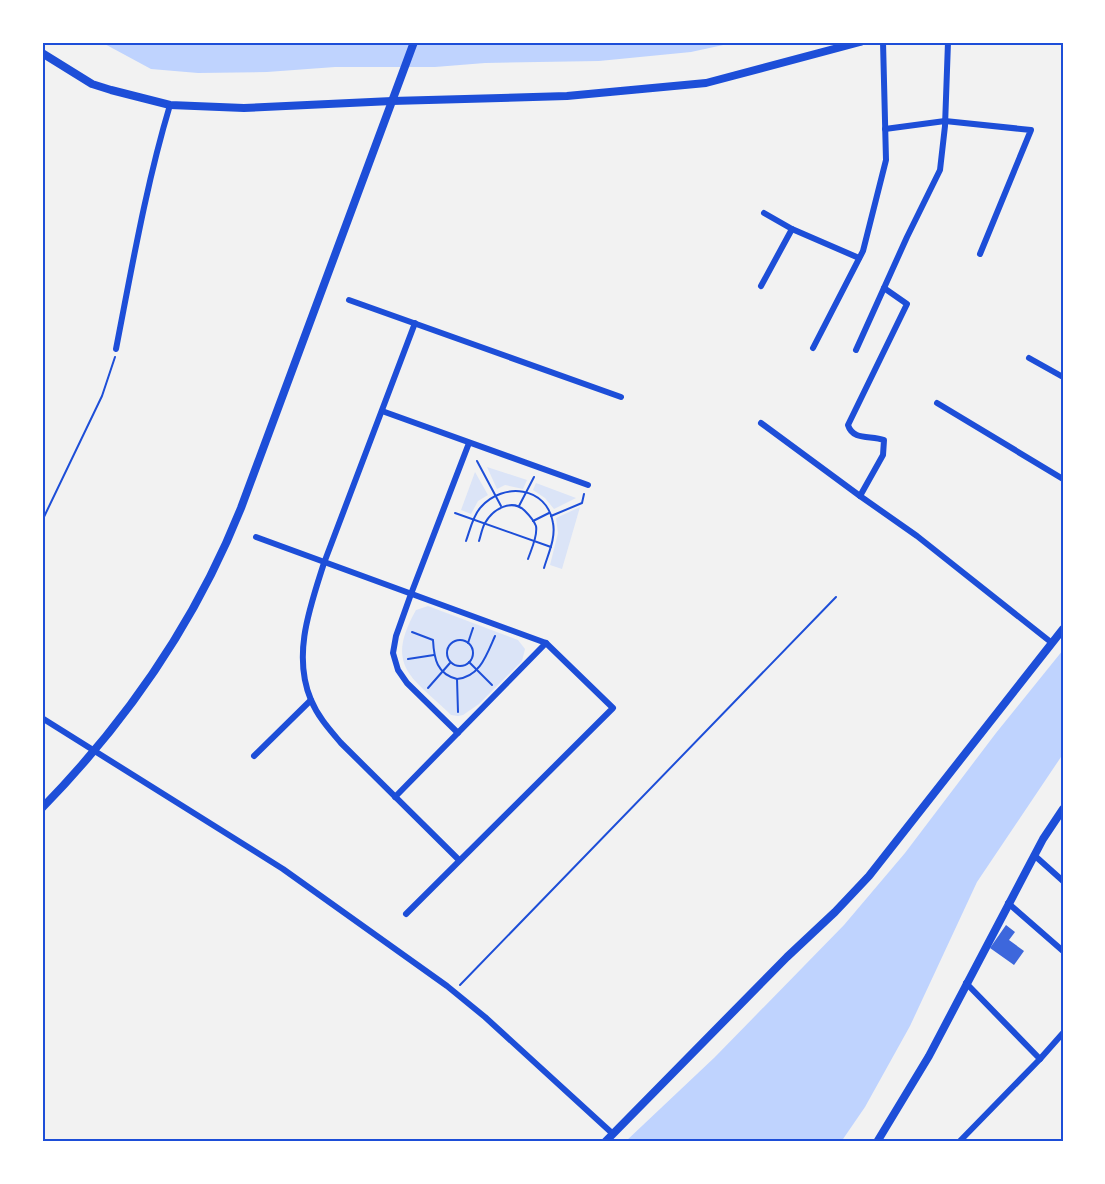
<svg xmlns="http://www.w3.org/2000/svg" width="1105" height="1184" font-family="'Public Sans',sans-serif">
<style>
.green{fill:#dbe4f7}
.water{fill:#bfd3fe}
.building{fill:#3d67dc}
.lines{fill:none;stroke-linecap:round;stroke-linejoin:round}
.path{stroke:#1d4ed8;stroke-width:2}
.minor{stroke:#1d4ed8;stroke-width:6}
.tertiary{stroke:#1d4ed8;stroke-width:8}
.neatline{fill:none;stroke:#1d4ed8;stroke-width:2}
</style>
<rect width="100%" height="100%" fill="#f2f2f2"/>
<g class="green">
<polygon points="487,467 527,480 523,489 505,485 497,489"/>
<polygon points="475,472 488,495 478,501 471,514 461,510"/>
<polygon points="536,483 576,498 554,509 545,498 533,490"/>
<polygon points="580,507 562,569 550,565 558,533 556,518"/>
<path d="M428 606 518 640 525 649 522 661 479 704 463 715 458 716 451 715C412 677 384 667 416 610Z"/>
</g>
<g class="water">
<polygon points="101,42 737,42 691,52 599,61 485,63 435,67 335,67 267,72 198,73 151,69"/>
<polygon points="1063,650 1063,754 977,882 910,1026 865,1107 841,1142 625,1142 715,1057 844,925 905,853 996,733"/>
</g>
<polygon class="building" points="1006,925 1015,932 1009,940 1024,951 1014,965 990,948"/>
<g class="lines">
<g class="path">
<polyline points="477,461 501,506"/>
<polyline points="519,506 534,477"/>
<polyline points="455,513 551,547"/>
<polyline points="551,516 582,503 584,494"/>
<polyline points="42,521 102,396 115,357"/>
<polyline points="533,521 549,513"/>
<path d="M466 541C470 530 473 515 481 507 503 482 547 486 553 523 556 538 548 554 544 568"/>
<path d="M479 541C481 535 482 528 485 523 493 509 512 498 525 511 529 515 534 521 536 526 538 536 531 550 528 559"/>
<path d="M412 632 433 640C434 659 437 674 457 679 480 677 487 654 495 636"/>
<circle cx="460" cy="653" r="13"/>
<polyline points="468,643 473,628"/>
<polyline points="408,659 434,655"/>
<polyline points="469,662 492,685"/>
<polyline points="457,679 458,712"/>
<polyline points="428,688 450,663"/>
<polyline points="460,985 836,597"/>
</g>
<g class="minor">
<polyline points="885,129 945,121 1031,130 980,254"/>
<polyline points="792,229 859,258"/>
<polyline points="761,286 792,229 764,213"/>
<path d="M884 288 907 304 848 425C853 441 871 435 884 440L883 455 860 496 917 536 1052 643"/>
<polyline points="349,300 621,397"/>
<path d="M415 323 324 563C310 607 292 655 311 700 318 717 330 730 341 743L459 860"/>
<polyline points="813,348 863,251 886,160 883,42"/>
<path d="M116 349C132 267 146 185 170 105"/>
<polyline points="856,350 907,237 940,170 945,126 948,42"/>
<polyline points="1029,358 1063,377"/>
<polyline points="937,403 1063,479"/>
<polyline points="382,411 588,485"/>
<polyline points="761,423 860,496"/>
<polyline points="256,537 546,643 613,708 406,914"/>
<polyline points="42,718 283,869 447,986 485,1017 613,1134"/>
<polyline points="458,733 407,683 398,670 393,653 396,636 411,594 469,443"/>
<polyline points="254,756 311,700"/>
<polyline points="395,797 546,643"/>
<polyline points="1034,855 1063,881"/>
<polyline points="1008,903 1063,951"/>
<polyline points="966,983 1040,1059"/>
<polyline points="959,1142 1040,1059 1063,1033"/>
</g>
<g class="tertiary">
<polyline points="42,53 92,84 111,90 170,105 244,108 392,101 567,96 706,83 860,42"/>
<path d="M42 808C127 721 196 621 241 508L414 42"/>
<polyline points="605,1142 787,957 835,912 869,876 1063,629"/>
<polyline points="877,1142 929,1056 1043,839 1063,809"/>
</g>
</g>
<rect width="1105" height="1184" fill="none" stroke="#ffffff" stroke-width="87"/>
<rect x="44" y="44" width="1018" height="1096" class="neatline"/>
</svg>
